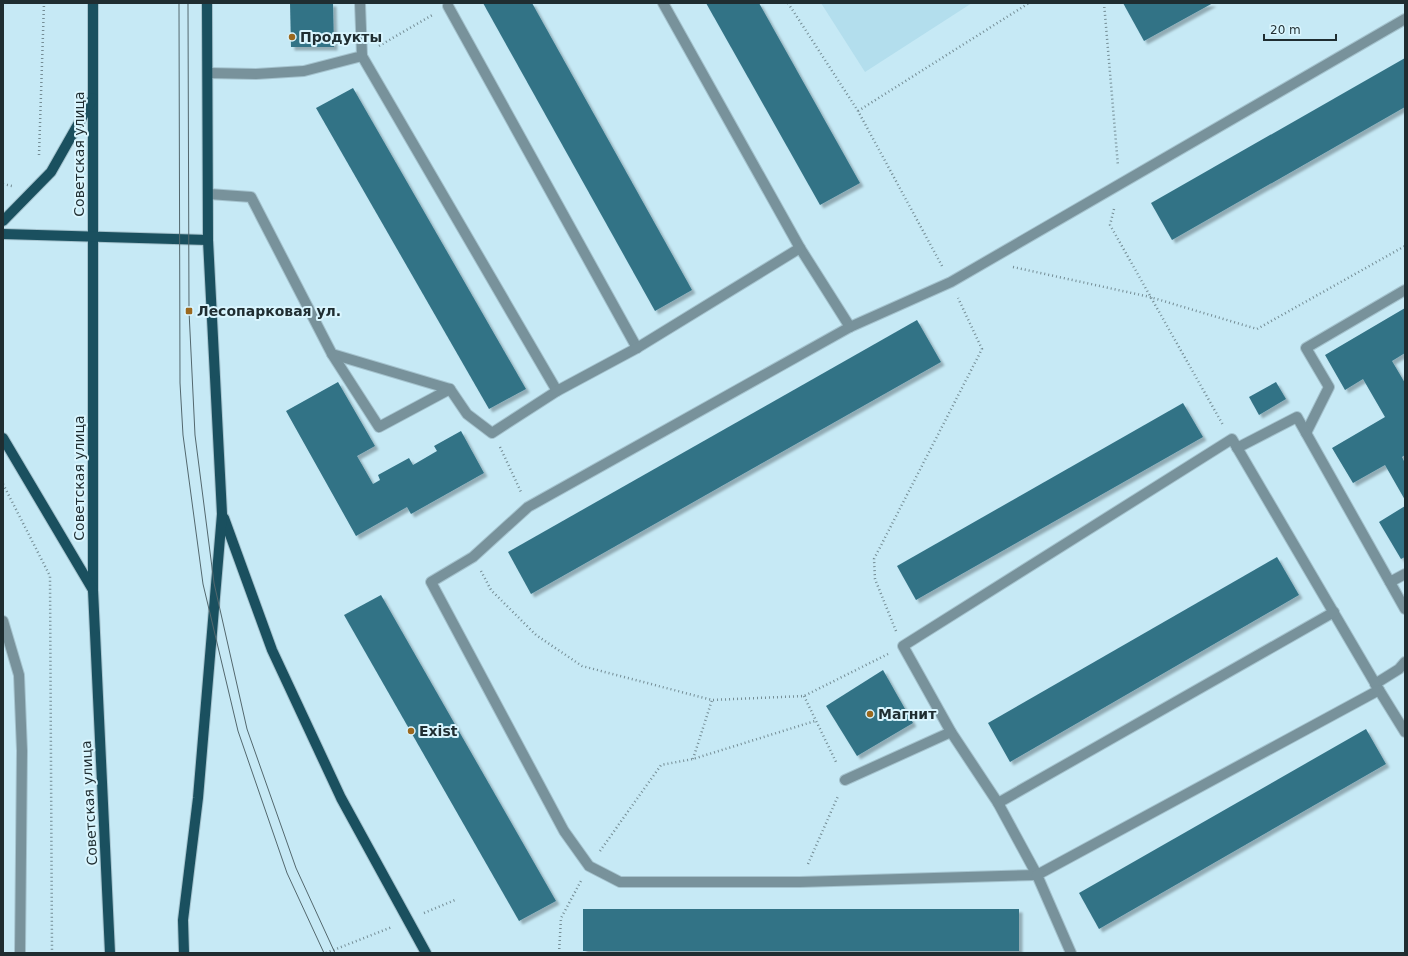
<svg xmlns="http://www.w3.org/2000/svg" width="1408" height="956" font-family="'DejaVu Sans',sans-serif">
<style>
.built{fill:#b3deed}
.building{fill:#337386;filter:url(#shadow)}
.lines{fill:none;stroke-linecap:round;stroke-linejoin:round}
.minor-casing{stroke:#a5c3ce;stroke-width:12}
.major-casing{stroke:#a5c3ce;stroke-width:12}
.path{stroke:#748d95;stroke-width:2.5;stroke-dasharray:1 3;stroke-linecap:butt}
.minor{stroke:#78929b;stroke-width:10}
.major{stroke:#1a505f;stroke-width:10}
.tram{stroke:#53686e;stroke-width:1}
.poi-dot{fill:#9b681e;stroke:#d9f5fe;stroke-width:1.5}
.labels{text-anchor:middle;stroke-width:4;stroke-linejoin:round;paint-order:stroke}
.poi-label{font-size:14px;font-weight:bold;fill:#1f2d31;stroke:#d9f5fe;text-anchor:start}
.street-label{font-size:14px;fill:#1f2d31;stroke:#d9f5fe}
</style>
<defs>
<filter id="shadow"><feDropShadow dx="3.5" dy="3.5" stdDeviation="1" flood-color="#0004"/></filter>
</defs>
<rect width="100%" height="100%" fill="#c6e9f5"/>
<polygon class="built" points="821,3 972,3 865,72"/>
<g class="building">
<polygon points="290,3 333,3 334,47 291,47"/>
<polygon points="483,3 532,3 692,290 655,311"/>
<polygon points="706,3 759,3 860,183 820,205"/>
<polygon points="1123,3 1213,3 1144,41"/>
<polygon points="1405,58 1405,107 1172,240 1151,203"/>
<polygon points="353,88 526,389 489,409 316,108"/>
<polygon points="1405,308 1405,353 1392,361 1405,383 1405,455 1402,457 1405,463 1405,500 1385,465 1353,483 1332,448 1385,417 1363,379 1345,390 1325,355"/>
<polygon points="917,320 941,362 531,594 508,552"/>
<polygon points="338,382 375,446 357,456 373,484 380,480 378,475 409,458 413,465 437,451 434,446 461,431 484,473 411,514 407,507 356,536 286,411"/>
<polygon points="1276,382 1286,399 1259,415 1249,397"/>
<polygon points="1183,403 1203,437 916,600 897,566"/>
<polygon points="1405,506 1405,557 1401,559 1379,522"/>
<polygon points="1277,557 1299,595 1010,762 988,723"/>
<polygon points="381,595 556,901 519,921 344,615"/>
<polygon points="883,670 913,723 857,756 826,706"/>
<polygon points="1366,729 1386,764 1099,929 1079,893"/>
<rect x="583" y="909" width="436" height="42"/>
</g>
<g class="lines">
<defs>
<g id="minor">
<polyline points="663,3 800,248 850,327"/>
<polyline points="448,6 637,348"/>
<polyline points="362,56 557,391"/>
<polyline points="208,73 256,74 304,71 362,56 360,3"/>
<polyline points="209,194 251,197 332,354 450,389"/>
<polyline points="332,354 379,427 450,389 467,414 492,433 557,391 637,348 800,248"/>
<polyline points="1306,433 1329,387 1306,348 1405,290"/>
<polyline points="1237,448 1297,417 1405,609"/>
<polyline points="1390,582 1405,574"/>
<polyline points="3,621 19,675 22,751 20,953"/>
<polyline points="1375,684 1399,669 1405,662"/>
<polyline points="1379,690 1232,439 903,646 951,732 998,803 1037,875 800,882 620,882 589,866 564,831 431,582 473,557 528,507 850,327 951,282 1405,19"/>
<polyline points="845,780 951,732"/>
<polyline points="998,803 1334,612"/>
<polyline points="1071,953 1037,875 1379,690 1405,732"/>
</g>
<g id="major">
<polyline points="93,3 93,590 110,953"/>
<polyline points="3,221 51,172 93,98"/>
<polyline points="3,234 208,240"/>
<polyline points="3,438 93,590"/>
<polyline points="224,518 272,650 341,798 426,953"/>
<polyline points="184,953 183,920 198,798 222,514 208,240 207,3"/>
</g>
</defs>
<use href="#minor" class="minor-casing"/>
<use href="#major" class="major-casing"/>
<g class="path">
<polyline points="788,3 858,111 942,266"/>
<polyline points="1104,3 1118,166"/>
<polyline points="379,46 434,14"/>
<polyline points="858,111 1029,3"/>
<polyline points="39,155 44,3"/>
<polyline points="3,184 12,186"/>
<polyline points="1114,209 1110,225 1223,425"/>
<polyline points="1013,267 1150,297 1257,329 1405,246"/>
<polyline points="500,447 521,492"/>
<polyline points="3,484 50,576 52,953"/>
<polyline points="481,571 491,590 536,635 582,666 712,700 804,696 888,654"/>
<polyline points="896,631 875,579 874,559 982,349 958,298"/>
<polyline points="804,696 837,764"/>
<polyline points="693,759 712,700"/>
<polyline points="600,851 661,765 693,759 815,721"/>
<polyline points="808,864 838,796"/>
<polyline points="424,913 455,900"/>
<polyline points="326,953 392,927"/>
<polyline points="559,953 561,918 581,881"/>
</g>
<use href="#minor" class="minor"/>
<use href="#major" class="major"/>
<g class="tram">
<polyline points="179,3 180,383 183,435 203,584 238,731 287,873 324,953"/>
<polyline points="188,3 189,311 195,435 214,583 247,729 296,868 335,953"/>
</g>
</g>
<g class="poi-dot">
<circle cx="292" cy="37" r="4"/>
<rect x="185" y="307" width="8" height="8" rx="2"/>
<circle cx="870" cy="714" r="4"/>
<circle cx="411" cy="731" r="4"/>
</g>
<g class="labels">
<g class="poi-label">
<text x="300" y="42">Продукты</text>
<text x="197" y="316">Лесопарковая ул.</text>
<text x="878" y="719">Магнит</text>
<text x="419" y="736">Exist</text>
</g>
<g class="street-label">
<text transform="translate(79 154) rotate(-90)" y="5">Советская улица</text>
<text transform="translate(79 478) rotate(-90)" y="5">Советская улица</text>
<text transform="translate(89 803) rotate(-93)" y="5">Советская улица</text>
</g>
</g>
<rect width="1408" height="956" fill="none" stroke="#1f2d31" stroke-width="8"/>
<path d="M1264 34v6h72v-6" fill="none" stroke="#1f2d31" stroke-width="2"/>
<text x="1270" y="34" font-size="12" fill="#1f2d31" stroke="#d9f5fe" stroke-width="3" paint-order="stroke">20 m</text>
</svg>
